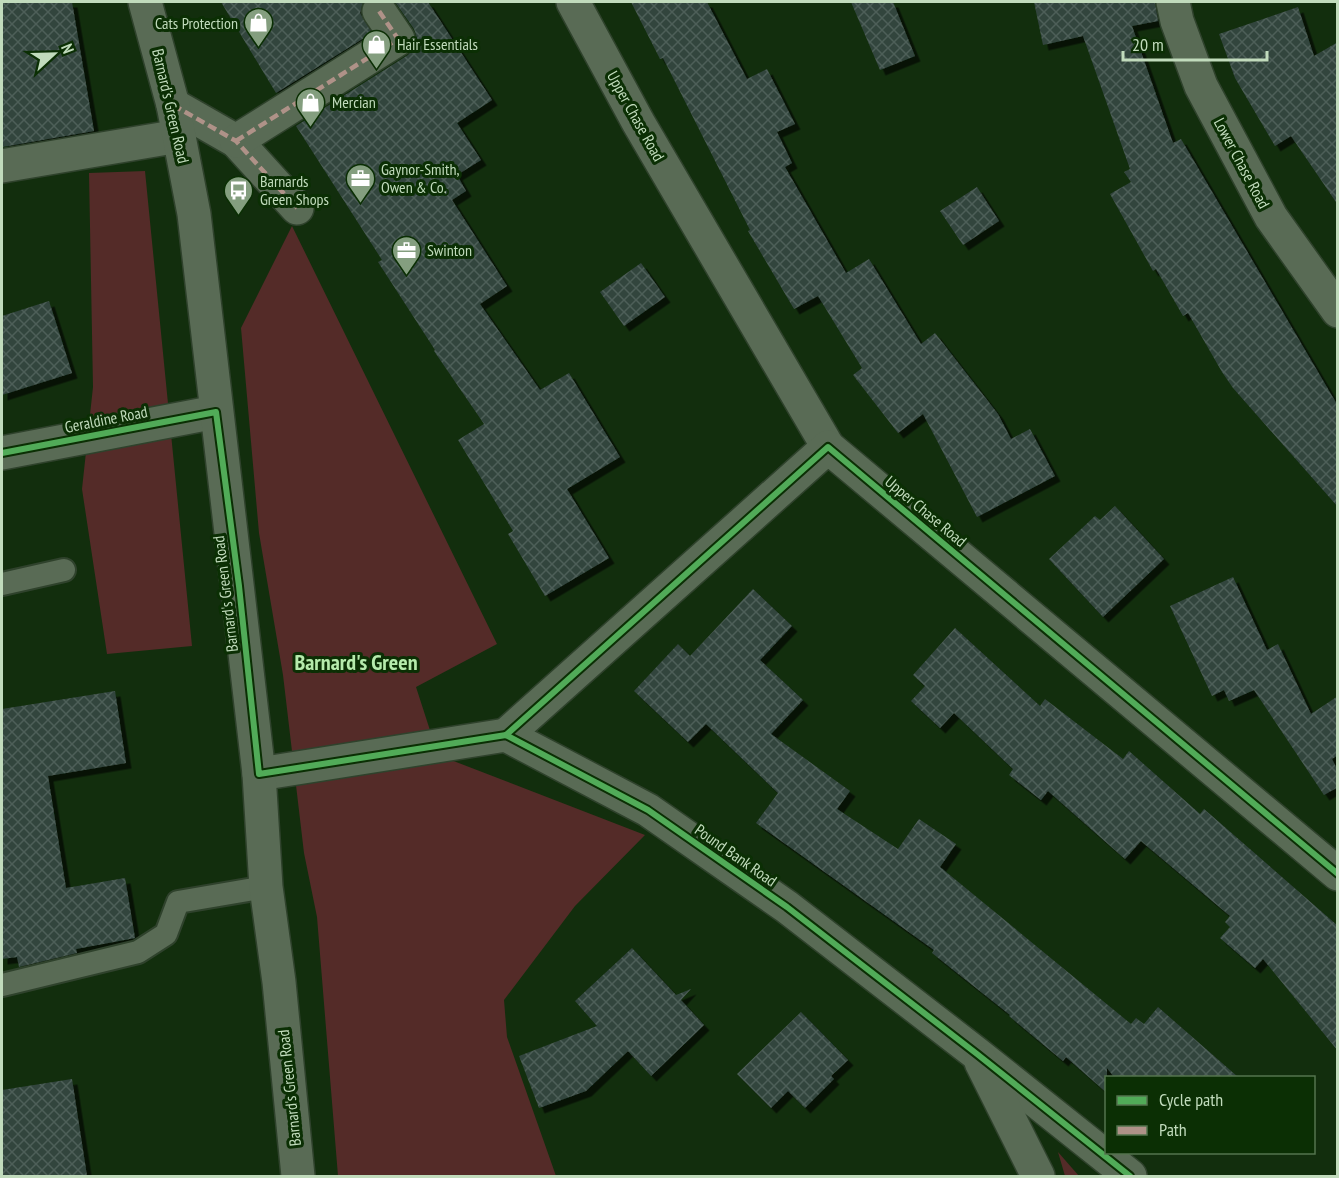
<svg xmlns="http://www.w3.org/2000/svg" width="1339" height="1178" font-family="'PT Sans Narrow',sans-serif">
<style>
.grass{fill:#542b28}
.building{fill:url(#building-cross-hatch);filter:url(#shadow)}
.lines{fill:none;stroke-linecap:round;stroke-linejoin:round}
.service-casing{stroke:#2f422c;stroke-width:26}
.pedestrian-casing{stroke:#2f422c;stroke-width:36}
.minor-casing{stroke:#2f422c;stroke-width:36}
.secondary-casing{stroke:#2f422c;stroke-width:36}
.service{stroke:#596b55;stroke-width:22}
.pedestrian{stroke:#596b55;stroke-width:33}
.minor{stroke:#596b55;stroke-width:33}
.secondary{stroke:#596b55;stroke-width:33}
.quiet{stroke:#af9288;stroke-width:4.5;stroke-dasharray:9 4.5;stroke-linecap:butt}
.cycleway-casing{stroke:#0b2f04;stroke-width:10}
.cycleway{stroke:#51ab58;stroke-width:6}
.labels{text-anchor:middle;stroke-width:6;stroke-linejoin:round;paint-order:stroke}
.poi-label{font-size:16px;fill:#c1dbbc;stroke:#0b2f04;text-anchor:start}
.street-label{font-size:16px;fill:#c1dbbc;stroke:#0b2f04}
.district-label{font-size:22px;font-weight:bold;fill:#b6ebac;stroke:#0b2f04}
</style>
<defs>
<pattern id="building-cross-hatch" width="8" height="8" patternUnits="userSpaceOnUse" patternTransform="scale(1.5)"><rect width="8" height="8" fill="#32443e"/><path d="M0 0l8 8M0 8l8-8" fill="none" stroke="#4e5e58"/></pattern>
<filter id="shadow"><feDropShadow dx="5.5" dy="5.5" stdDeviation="0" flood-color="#0009"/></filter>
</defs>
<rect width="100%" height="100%" fill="#122e0d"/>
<g class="grass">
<polygon points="145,171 192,646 107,654 82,489 93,387 89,173"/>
<polygon points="292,226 497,644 416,687 438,755 645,835 575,906 504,1000 507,1037 556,1176 338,1176 317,917 304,853 283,675 259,533 241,328"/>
<polygon points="1058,1152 1079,1176 1065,1176"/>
</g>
<g class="building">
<polygon points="2,2 72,2 94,131 2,147"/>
<polygon points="221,2 363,2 360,13 372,33 276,93"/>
<polygon points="395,2 428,2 492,100 457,123 481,160 457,175 466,191 452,200 507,286 480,304 540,390 569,373 620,457 567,489 609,558 545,596 508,534 513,531 458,440 484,424 434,351 435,350 378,262 382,260 296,126 408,55 414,48 417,38 414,29"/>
<polygon points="631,2 707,2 747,79 767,69 795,124 777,132 792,163 785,167 846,273 869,259 921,344 935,333 998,414 1011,439 1030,429 1055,476 977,517 923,414 898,433 853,375 862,368 818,296 794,309 748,231 750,230 663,58 660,59"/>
<polygon points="851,2 893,2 915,56 880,70"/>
<polygon points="1034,2 1155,2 1158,21 1132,26 1173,143 1181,139 1338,406 1338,507 1233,388 1222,372 1188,313 1183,316 1156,269 1153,271 1110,194 1131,182 1124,172 1130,169 1083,36 1043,45"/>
<polygon points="1298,7 1314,56 1338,42 1338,205 1291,136 1275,146 1235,78 1219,34"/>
<polygon points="977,187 999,221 963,245 940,211"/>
<polygon points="641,263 665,297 624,326 600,292"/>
<polygon points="49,301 72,373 2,395 2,316"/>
<polygon points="1115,506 1164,559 1103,617 1049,559 1095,516 1100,520"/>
<polygon points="1233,577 1267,650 1278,644 1311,714 1338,696 1338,755 1332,759 1338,771 1338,787 1324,795 1254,690 1229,701 1224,690 1212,696 1170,606"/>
<polygon points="753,589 792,626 760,660 803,700 771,734 850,791 837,809 898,849 919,819 956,844 940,867 1131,1024 1136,1018 1144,1024 1158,1007 1238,1077 1114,1077 1107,1068 1107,1093 1066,1057 1063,1061 1009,1016 1010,1015 932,953 934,950 756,823 778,793 706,724 688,742 634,691 678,644 690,656"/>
<polygon points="955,628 1040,706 1045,699 1123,759 1129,751 1200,814 1204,809 1338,926 1338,1051 1263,959 1255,968 1220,938 1230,927 1225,922 1230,916 1141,841 1125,859 1048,791 1041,800 1009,775 1013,769 954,713 940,728 911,701 925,686 913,675"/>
<polygon points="115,691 126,763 48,776 66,888 125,878 135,938 76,949 77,953 19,967 17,957 2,959 2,709"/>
<polygon points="632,948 676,995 691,989 681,1000 704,1025 651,1076 628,1051 586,1091 539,1108 519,1056 597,1026 575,1001"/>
<polygon points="801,1012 848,1060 831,1076 834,1079 805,1108 788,1091 771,1108 737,1074"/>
<polygon points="72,1079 87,1176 2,1176 2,1090"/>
</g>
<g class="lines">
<defs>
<g id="service">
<polyline points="2,584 64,570"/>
<polyline points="2,985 138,952 166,934 178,902 266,887"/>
</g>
<g id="pedestrian">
<polyline points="173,105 236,141 297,208"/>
<polyline points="236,141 398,39 379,11"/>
</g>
<g id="minor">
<polyline points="573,2 638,122 828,447"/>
<polyline points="1173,2 1177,21 1201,86 1271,217 1338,311"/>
<polyline points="2,166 179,136"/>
<polyline points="2,453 216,412"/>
<polyline points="506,735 828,447 1338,874"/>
<polyline points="259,774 506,735 648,810 787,907 977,1054 1130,1176"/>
<polyline points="981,1062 1038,1176"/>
</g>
<polyline id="secondary" points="145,2 173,105 194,214 259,774 266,887 279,982 298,1176"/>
</defs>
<use href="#service" class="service-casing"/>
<use href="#pedestrian" class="pedestrian-casing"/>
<use href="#minor" class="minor-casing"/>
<use href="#secondary" class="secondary-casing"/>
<use href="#service" class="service"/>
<use href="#pedestrian" class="pedestrian"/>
<use href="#minor" class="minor"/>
<use href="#secondary" class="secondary"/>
<g class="quiet">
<polyline points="173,105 236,141 297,208"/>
<polyline points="236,141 398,39 379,11"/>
</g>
<defs>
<g id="cycleway">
<polyline points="2,453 216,412 239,586 259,774 506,735 648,810 787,907 977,1054 1130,1176"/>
<polyline points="506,735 828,447 1338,874"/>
</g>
</defs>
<use href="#cycleway" class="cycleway-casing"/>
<use href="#cycleway" class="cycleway"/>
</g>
<defs>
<symbol id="shop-pin" viewBox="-11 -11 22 30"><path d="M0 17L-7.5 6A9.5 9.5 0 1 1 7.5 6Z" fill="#849e7f" stroke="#0b2f04"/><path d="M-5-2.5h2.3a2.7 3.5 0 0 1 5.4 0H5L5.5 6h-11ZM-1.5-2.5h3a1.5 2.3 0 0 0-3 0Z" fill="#fff"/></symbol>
<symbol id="office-pin" viewBox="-11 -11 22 30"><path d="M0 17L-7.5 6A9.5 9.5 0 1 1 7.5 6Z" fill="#849e7f" stroke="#0b2f04"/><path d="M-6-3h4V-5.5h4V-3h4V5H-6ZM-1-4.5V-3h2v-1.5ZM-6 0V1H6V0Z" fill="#fff"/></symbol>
<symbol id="bus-pin" viewBox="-11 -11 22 30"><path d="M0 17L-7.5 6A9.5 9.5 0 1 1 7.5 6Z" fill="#849e7f" stroke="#0b2f04"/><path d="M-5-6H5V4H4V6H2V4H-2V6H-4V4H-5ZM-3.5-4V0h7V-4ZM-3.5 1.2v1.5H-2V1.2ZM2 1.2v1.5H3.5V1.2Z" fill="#fff"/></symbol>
</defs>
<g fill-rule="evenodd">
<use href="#shop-pin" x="242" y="6" width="33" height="45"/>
<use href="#shop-pin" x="360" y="28" width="33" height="45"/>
<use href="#shop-pin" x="294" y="86" width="33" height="45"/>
<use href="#office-pin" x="344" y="162" width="33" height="45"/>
<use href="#bus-pin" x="222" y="174" width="33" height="45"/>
<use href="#office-pin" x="390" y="234" width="33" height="45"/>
</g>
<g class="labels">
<g class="poi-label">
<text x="238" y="29" text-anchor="end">Cats Protection</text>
<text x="397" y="50">Hair Essentials</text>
<text x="332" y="108">Mercian</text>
<text x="381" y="175">Gaynor-Smith,<tspan x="381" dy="18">Owen &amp; Co.</tspan></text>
<text x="260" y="187">Barnards<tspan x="260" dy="18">Green Shops</tspan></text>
<text x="427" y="256">Swinton</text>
</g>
<g class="street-label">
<text transform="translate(171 106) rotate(77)" y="6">Barnard's Green Road</text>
<text transform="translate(636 116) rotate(61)" y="6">Upper Chase Road</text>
<text transform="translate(1242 163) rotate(62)" y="6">Lower Chase Road</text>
<text transform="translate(106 419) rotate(-11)" y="6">Geraldine Road</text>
<text transform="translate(926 511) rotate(40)" y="6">Upper Chase Road</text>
<text transform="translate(225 594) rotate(-97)" y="6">Barnard's Green Road</text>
<text transform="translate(736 855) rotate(35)" y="6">Pound Bank Road</text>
<text transform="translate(289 1088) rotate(-96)" y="6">Barnard's Green Road</text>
</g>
<g class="district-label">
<text x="356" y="670">Barnard's Green</text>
</g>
</g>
<rect width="1339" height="1178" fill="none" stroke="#c1dbbc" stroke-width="6"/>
<rect x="1105" y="1076" width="210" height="78" fill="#0b2f04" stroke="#54744e" stroke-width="1.5"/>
<rect x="1117" y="1096" width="30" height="9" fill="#51ab58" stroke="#54744e" stroke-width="1.5"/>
<text x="1159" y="1106" font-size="18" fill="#c1dbbc">Cycle path</text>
<rect x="1117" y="1126" width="30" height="9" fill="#af9288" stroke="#54744e" stroke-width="1.5"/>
<text x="1159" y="1136" font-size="18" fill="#c1dbbc">Path</text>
<g transform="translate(54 54) rotate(68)" stroke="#0b2f04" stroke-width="4.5" paint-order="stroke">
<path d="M0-4.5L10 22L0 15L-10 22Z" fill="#c1dbbc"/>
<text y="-9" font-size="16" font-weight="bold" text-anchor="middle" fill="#c1dbbc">N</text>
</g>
<path d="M1123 51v9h144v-9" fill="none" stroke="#c1dbbc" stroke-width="3"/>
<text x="1132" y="51" font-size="18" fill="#c1dbbc" stroke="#0b2f04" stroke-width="4.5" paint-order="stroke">20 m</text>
</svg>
